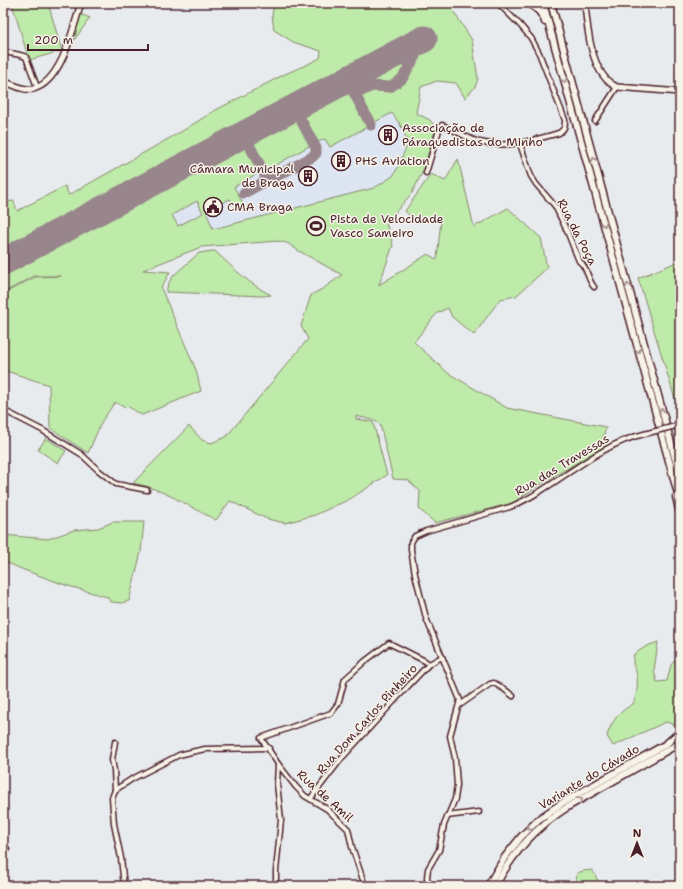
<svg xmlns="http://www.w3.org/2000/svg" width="683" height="889" font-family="'Shantell Sans',sans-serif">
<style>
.built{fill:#dde5f2}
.green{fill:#beeba9;stroke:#84856a;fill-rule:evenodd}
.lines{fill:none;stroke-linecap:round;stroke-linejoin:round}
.taxiway{stroke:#99858c;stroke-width:11}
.runway{stroke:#99858c;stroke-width:27}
.minor-casing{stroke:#4a1f2b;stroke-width:7}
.tertiary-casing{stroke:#4a1f2b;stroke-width:8}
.primary-casing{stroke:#4a1f2b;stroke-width:9}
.trunk-casing{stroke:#4a1f2b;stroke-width:9}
.minor{stroke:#f7f3e8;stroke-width:4}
.tertiary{stroke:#f7f3e8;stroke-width:5}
.primary{stroke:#f7f3e8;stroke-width:6}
.trunk{stroke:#f7f3e8;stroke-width:6}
.minor-bridge-casing{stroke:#4a1f2b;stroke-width:7;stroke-linecap:butt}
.minor-bridge{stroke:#f7f3e8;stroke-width:4}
.oneway{stroke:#a0898a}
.labels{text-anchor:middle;stroke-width:3;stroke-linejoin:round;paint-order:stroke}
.poi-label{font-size:12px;fill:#4a1f2b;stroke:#f7f3e8;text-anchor:start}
.street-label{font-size:12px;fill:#4a1f2b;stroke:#f7f3e8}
</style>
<rect width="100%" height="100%" fill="#e8ebee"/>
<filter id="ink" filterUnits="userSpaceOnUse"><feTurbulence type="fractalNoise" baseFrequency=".025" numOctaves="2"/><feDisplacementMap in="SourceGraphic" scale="8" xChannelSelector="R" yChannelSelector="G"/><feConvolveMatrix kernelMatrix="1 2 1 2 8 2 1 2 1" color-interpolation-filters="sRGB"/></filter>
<g filter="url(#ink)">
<polygon class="built" points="431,17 427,75 402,118 432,122 434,126 403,181 69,266 3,284 3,240"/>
<g class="green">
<polygon points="12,3 48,3 62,51 29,60"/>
<path d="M274 3H448L472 40 478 79 475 87 465 98 456 83 437 81 421 87 416 113 430 120 436 128 423 171 412 193 386 223 393 245 379 285 428 254 437 260 441 219 411 217 405 211 431 174 445 181 458 159 474 227 508 208 541 238 547 268 516 296 500 299 474 335 452 317 448 308 437 313 414 342 448 373 507 408 606 427 602 441 606 446 546 481 512 503 435 523 419 509 420 491 408 480 393 479 380 424 373 420 356 416V419L373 422 387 475 350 499 315 515 285 523 267 519 230 501 216 520C190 507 162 488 133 483L189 426 202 440 211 443 226 437 308 339 301 326 311 295 324 288 342 275 299 251 287 243 278 241 201 247 143 270 170 272 161 288 196 370 201 391 142 415 127 406 125 408 115 402 102 421 88 453 50 428 49 385 3 370V294L35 277 61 276H34L3 293V270L242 143H244L246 145 260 172 234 187 244 205 236 209 230 199 206 211 213 229 374 188 393 176 397 169 408 143 401 126 392 113 373 123 359 96 372 89H391L404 81 420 53 428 45 421 33 3 254V202L14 201 17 211 65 186 69 195 184 130 214 111 285 74 306 65 320 58 321 51 293 42 274 30 272 15ZM197 201 203 213 178 226 172 215Z"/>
<polygon points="80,14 90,18 67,50"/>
<polygon points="405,57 409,60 409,63 402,76 390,84 372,83 358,90 355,89 354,86 355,83"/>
<polygon points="344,89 350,91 369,126 330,147 325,139 318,142 316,141 301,113 302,111"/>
<polygon points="292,116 296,117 311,145 269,169 265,168 251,142 251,138"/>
<path d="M212 251H215C233 268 249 284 271 295L263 296 166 292 168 284 174 275 199 253Z"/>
<polygon points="677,262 680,264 680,410 678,409 638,278"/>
<polygon points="46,438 66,451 58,463 38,450"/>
<polygon points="113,522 144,522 141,552 130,597 129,601 122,603 111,602 107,597 65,585 24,570 3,561 3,535 48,539 74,530 98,528"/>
<path d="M658 642 654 671 657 682 667 681 671 665 680 654V722L678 726 666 722 613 746 607 736C611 721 620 711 633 704 637 694 638 686 637 676 635 664 631 668 634 654L647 646Z"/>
<polygon points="592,870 601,886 571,886 570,884 576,881 577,873 583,871"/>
</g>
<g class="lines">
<g class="taxiway">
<polyline points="341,83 347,83 350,85 371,125"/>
<polyline points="355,94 372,86 390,87 402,79 414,59 420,41"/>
<polyline points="238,137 243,137 246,139 266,177 264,182 244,193"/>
<polyline points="265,174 269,177 275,177 312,157 316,153 316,148 297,113 295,110 289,110"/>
</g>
<polyline class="runway" points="3,262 424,39"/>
<defs>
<g id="minor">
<path d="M3 52C9 53 21 54 26 57L37 87"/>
<polyline points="595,121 617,87"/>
<path d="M520 144 531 176 536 184 555 206 567 231 579 261C588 267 587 279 594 287"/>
<path d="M426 173 439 130 442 125C455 130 466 138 479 142 507 149 533 140 559 133 565 129 565 126 565 120L539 53 531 38 520 25 498 3"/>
<polyline points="3,410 42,430 81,454 98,470 116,484 147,490"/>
<polyline points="460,705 490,684 494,683 504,689 513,696"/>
<polyline points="115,742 112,760 114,770 115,790 112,798 114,824 121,858 124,886"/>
<polyline points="115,790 132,779 179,755 191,752 205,749 269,748"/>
<polyline points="311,798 341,759 396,699 429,664 442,657"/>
<polyline points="447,816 479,812"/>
<polyline points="3,851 7,849"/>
<polyline points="276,886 276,871 281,820 277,784 278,764"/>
<polyline points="365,886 352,847 348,829 327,809 305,796 296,787 278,764 261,738 331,713 338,704 345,679 364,662 389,643 425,661 429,664"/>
<path d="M428 886 427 877 428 869 439 850 444 825 455 799 457 785 455 758 450 736 460 700 426 618 415 574 411 550V542L415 536 426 531 510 507C558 487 594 446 644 434"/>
</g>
<g id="tertiary">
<path d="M585 3C587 28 591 76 617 87L680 92"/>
<path d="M3 81C12 84 23 91 33 89 62 82 73 28 81 3"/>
</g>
<g id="primary">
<polyline points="488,886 505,857 521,837 539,819 562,803 666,744 680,732"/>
<path d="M495 886C514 851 536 827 569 806L680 743"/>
</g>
<g id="trunk">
<path d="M528 3C536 8 543 13 545 22"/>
<polyline points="543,3 680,501"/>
<polyline points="551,3 680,476"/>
<polyline points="676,497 680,514"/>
</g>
</defs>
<use href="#minor" class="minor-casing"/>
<use href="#tertiary" class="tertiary-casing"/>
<use href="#primary" class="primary-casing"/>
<use href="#trunk" class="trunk-casing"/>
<use href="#minor" class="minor"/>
<use href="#tertiary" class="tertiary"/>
<use href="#primary" class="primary"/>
<use href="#trunk" class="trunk"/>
<defs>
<polyline id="minor-bridge" points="644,434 680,425"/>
</defs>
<use href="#minor-bridge" class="minor-bridge-casing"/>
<use href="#minor-bridge" class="minor-bridge"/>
</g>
<defs><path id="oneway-chevron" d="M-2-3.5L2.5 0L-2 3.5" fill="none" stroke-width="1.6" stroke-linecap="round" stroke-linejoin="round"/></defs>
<g class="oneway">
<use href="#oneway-chevron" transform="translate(564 80) rotate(75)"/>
<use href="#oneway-chevron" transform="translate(594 160) rotate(-105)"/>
<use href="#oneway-chevron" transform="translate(604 224) rotate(75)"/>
<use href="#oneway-chevron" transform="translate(628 286) rotate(-105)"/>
<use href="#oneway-chevron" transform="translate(638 350) rotate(75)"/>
<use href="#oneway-chevron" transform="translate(662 411) rotate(-105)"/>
<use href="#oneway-chevron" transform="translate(580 800) rotate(-30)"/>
<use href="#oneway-chevron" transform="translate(530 828) rotate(135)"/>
</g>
</g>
<defs>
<symbol id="building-ring" viewBox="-11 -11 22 22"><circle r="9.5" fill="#f7f3e8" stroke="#4a1f2b" stroke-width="1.5"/><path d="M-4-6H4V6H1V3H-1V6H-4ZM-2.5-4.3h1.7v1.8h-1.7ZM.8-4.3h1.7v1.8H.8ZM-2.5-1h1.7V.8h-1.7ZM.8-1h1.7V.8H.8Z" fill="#4a1f2b"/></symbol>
<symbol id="civic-ring" viewBox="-11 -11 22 22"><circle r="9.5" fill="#f7f3e8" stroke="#4a1f2b" stroke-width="1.5"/><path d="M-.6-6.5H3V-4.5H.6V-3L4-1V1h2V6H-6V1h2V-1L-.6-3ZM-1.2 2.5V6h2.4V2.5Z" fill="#4a1f2b"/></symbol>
<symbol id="stadium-ring" viewBox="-11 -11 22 22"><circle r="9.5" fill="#f7f3e8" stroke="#4a1f2b" stroke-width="1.5"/><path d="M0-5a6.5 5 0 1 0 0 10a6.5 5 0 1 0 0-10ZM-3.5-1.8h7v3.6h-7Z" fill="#4a1f2b"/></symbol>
</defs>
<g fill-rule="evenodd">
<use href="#building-ring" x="377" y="124" width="22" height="22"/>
<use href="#building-ring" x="330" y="150" width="22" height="22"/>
<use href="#building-ring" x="297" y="165" width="22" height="22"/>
<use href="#civic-ring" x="202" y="196" width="22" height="22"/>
<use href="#stadium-ring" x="305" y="215" width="22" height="22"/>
</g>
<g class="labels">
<g class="poi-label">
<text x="402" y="132">Associação de<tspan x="402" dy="14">Páraquedistas do Minho</tspan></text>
<text x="355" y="165">PHS Aviation</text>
<text x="294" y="173" text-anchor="end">Câmara Municipal<tspan x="294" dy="14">de Braga</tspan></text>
<text x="227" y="211">CMA Braga</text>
<text x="330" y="223">Pista de Velocidade<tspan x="330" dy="14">Vasco Sameiro</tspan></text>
</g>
<g class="street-label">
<text transform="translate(577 232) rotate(63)" y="4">Rua da Poça</text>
<text transform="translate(562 465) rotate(-31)" y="4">Rua das Travessas</text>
<text transform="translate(367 719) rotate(-48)" y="4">Rua Dom Carlos Pinheiro</text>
<text transform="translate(589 777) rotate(-31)" y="4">Variante do Cávado</text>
<text transform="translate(325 796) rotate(42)" y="4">Rua de Amil</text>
</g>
</g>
<rect width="683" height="889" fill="none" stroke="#f7f3e8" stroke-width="16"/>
<rect x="8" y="8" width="667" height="873" fill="none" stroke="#4a1f2b" stroke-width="1.5" filter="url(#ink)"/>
<g transform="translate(637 843)" stroke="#f7f3e8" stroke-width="3" paint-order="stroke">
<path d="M0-3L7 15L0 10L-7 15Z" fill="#4a1f2b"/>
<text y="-6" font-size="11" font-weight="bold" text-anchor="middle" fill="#4a1f2b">N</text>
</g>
<path d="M28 44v6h120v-6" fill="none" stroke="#4a1f2b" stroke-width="2"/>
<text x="34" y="44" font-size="12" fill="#4a1f2b" stroke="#f7f3e8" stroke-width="3" paint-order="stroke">200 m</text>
</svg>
